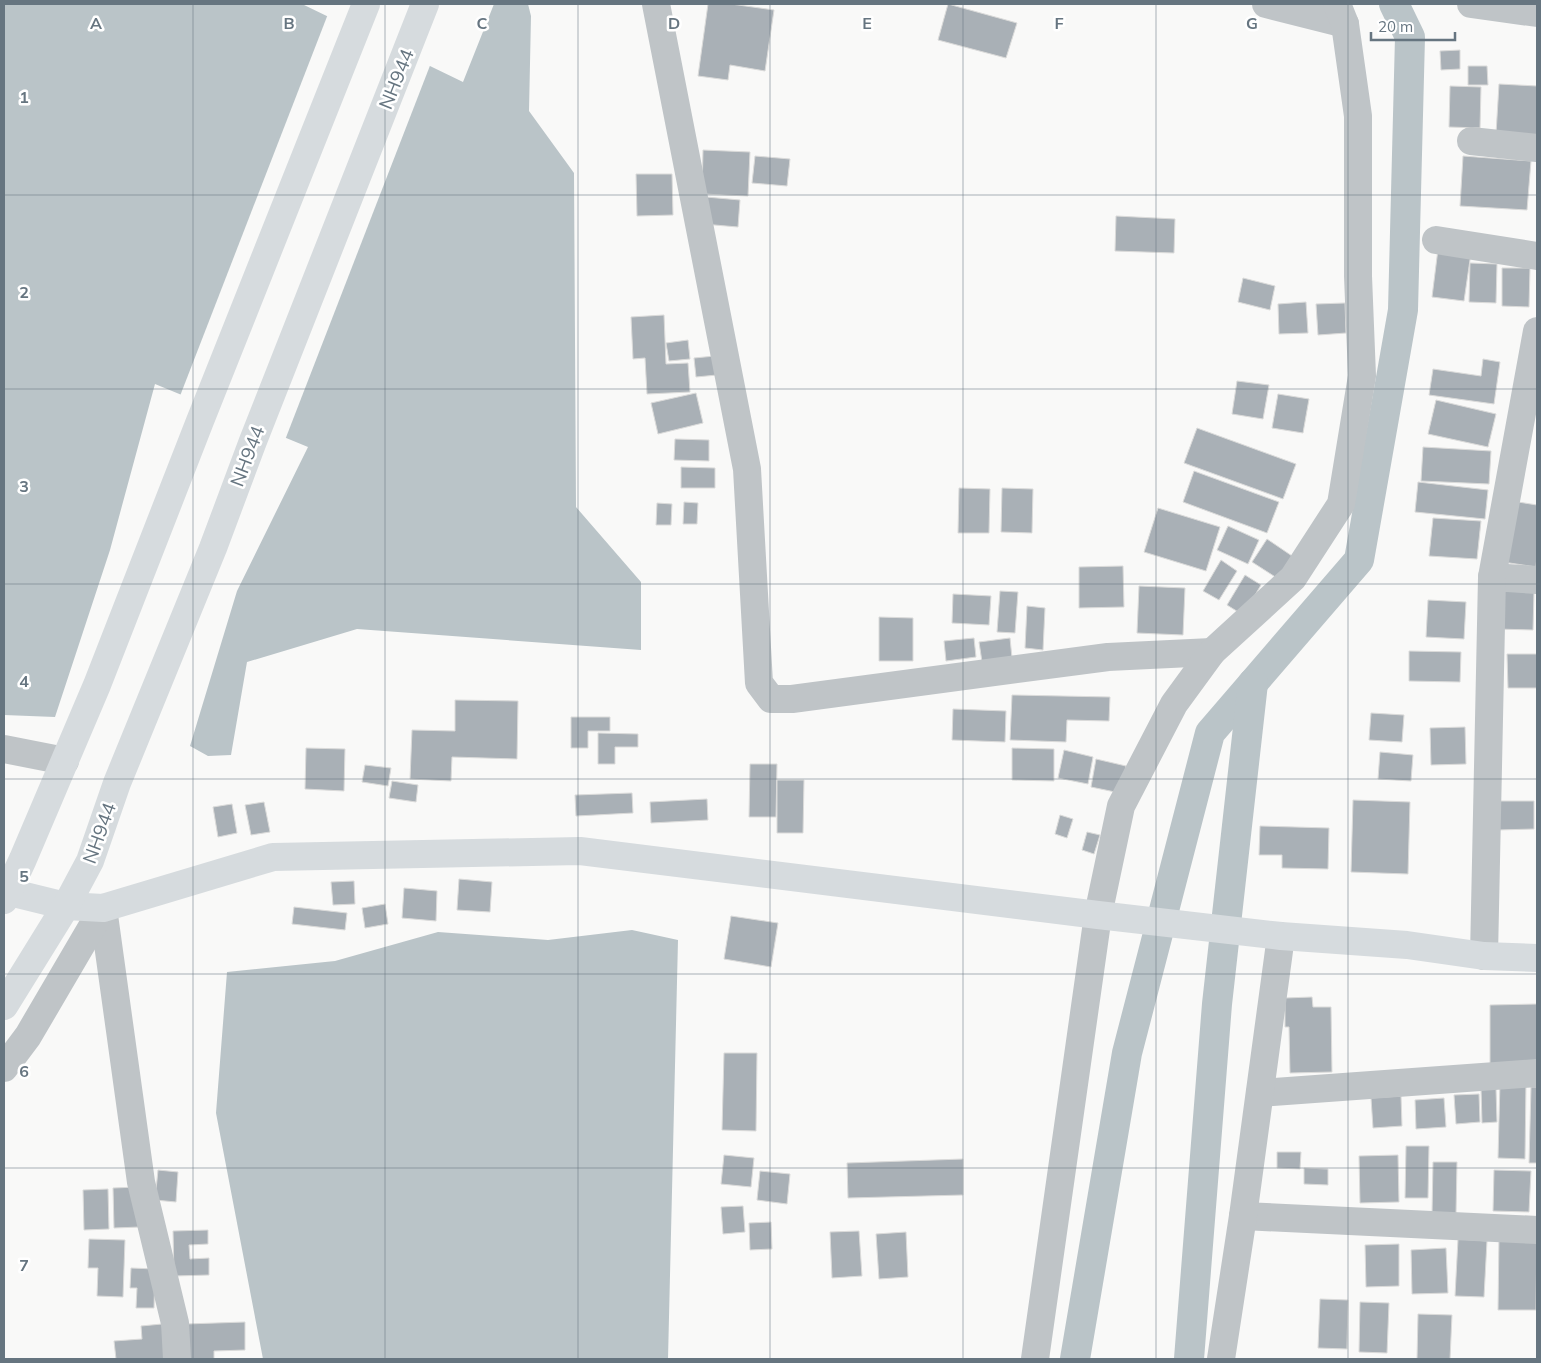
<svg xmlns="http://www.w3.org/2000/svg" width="1541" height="1363" font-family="Mulish,sans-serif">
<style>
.water{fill:#bac4c8}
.pier{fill:#f9f9f8}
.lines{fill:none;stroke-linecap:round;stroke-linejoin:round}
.canal{stroke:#bac4c8;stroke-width:30}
.building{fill:#a9b0b6;stroke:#dbdbda}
.minor{stroke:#bfc4c7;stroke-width:28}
.major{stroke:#d6dbde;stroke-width:28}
.highway{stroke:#d6dbde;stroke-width:28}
.grid{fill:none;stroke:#667580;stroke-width:1;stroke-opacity:0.55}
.labels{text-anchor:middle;stroke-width:5;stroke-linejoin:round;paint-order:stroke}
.street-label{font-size:19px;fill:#667580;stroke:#fff}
.grid-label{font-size:16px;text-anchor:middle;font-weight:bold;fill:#667580;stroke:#fff;stroke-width:5;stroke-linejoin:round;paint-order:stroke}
</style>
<rect width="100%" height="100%" fill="#f9f9f8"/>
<g class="water">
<polygon points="4,4 302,4 463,82 494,4 528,4 531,16 529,111 574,173 576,507 641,582 641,650 357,629 247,662 231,755 208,756 190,746 237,591 308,447 155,384 110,550 55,717 4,715"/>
<polygon points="632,930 678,940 668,1359 263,1359 216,1113 227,972 335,961 438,932 548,940"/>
</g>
<polygon class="pier" points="328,14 431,63 285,440 180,396"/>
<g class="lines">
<g class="canal">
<polyline points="1075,1359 1127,1053 1210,733 1359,560 1403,310 1410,37 1394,4"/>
<polyline points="1189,1359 1217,1004 1253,683"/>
</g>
</g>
<g class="building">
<polygon points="708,4 731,4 774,10 765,71 730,65 728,80 698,76"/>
<polygon points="948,4 1017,23 1006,58 938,40"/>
<polygon points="1460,50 1460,69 1441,70 1440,51"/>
<polygon points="1468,66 1487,66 1488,85 1468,85"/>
<polygon points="1499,84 1537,86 1537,135 1496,134"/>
<polygon points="1450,86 1481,87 1480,128 1449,127"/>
<polygon points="703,150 750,152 748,196 702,194"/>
<polygon points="755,156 790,159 787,186 752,183"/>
<polygon points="1463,156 1531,161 1527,210 1460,206"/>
<polygon points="636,174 672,174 673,215 637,216"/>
<polygon points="706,197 740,200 738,227 703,224"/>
<polygon points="1116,216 1175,219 1174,253 1115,251"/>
<polygon points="1438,249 1471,253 1464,301 1432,297"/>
<polygon points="1470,263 1497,264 1496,303 1469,302"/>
<polygon points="1502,268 1530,268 1529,307 1502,306"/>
<polygon points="1243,278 1275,286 1270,310 1238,302"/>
<polygon points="1306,302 1308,333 1279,334 1278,304"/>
<polygon points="1345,303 1346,333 1318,335 1316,304"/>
<polygon points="664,315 666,364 688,363 690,392 647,394 645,358 633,359 631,317"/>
<polygon points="688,340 690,359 669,361 666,343"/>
<polygon points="715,356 717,375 696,377 694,358"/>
<polygon points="1483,359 1500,362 1494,404 1429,395 1433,369 1481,376"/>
<polygon points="1237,381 1269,385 1263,419 1232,414"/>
<polygon points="696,393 703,423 658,434 651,403"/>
<polygon points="1278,394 1309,399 1303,433 1272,428"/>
<polygon points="1436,400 1496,414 1488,447 1428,434"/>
<polygon points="1197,428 1296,464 1283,499 1184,463"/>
<polygon points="675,439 709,440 709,461 674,460"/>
<polygon points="1423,447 1491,451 1489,484 1421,481"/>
<polygon points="681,467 715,468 715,488 681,488"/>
<polygon points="1194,471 1279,502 1267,533 1183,502"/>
<polygon points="1418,482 1488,490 1485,519 1415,512"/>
<polygon points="959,488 990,489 989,533 958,533"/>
<polygon points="1002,488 1033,489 1032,533 1001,532"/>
<polygon points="1512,501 1537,505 1537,556 1536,567 1503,562"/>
<polygon points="684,502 698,503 697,524 683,524"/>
<polygon points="657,503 672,504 671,525 656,525"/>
<polygon points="1158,508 1220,527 1206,571 1144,552"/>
<polygon points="1433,518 1481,521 1477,559 1429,556"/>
<polygon points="1228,526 1259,540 1248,564 1217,550"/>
<polygon points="1267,539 1295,558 1280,580 1252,562"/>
<polygon points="1221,560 1237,571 1219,600 1203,591"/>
<polygon points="1123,566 1124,607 1079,608 1079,567"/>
<polygon points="1245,575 1261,585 1243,615 1227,605"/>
<polygon points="1139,586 1185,588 1183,635 1137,633"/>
<polygon points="1000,591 1018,592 1015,633 997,632"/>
<polygon points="1497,591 1534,592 1533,630 1496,629"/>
<polygon points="953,594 991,596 989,625 952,623"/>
<polygon points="1428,600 1466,602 1464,639 1426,637"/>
<polygon points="1027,606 1045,608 1043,650 1025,648"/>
<polygon points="879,617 913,618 913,661 879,661"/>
<polygon points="974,638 976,657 946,661 944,641"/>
<polygon points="1010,638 1012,658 982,662 979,642"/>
<polygon points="1409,651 1461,652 1460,682 1409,681"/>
<polygon points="1507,654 1537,654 1537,688 1508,688"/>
<polygon points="1012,695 1110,697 1109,721 1067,720 1066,742 1010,740"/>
<polygon points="455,700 518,701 517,759 452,757 451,781 410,779 412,730 455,731"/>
<polygon points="953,709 1006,711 1005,742 952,740"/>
<polygon points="1371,713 1404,715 1402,742 1369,740"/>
<polygon points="571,717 610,717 610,731 588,731 588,748 571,748"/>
<polygon points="1465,727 1466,764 1431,765 1430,728"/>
<polygon points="598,733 638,734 638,747 615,747 615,764 598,764"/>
<polygon points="306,748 345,749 344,791 305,789"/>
<polygon points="1012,748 1054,749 1054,781 1012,780"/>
<polygon points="1064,750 1093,757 1088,784 1058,778"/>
<polygon points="1380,752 1413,755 1411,781 1378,779"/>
<polygon points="1096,759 1126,766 1120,793 1091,787"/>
<polygon points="750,764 777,764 776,817 749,817"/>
<polygon points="365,765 391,768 388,786 362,782"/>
<polygon points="777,780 804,780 803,833 777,833"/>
<polygon points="392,781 418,785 416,802 389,798"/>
<polygon points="632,793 633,813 576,816 575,795"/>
<polygon points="707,799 708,820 651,823 650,802"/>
<polygon points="1353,800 1410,802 1408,874 1351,872"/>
<polygon points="1498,801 1534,801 1534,829 1498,830"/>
<polygon points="264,802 270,832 251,835 245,805"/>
<polygon points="232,804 237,833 218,837 213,807"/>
<polygon points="1060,815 1073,819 1067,838 1055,834"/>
<polygon points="1260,826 1329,828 1328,869 1282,868 1282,855 1259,855"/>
<polygon points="1087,832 1100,835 1094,854 1082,850"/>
<polygon points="459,879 492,882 490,912 457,910"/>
<polygon points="354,881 355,904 333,905 331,882"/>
<polygon points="404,888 437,891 436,921 402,918"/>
<polygon points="385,904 388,924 365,928 362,908"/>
<polygon points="294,907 347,913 345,930 292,924"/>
<polygon points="731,916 778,923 771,967 724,959"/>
<polygon points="1312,997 1313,1007 1331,1007 1332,1072 1290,1073 1289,1027 1285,1027 1285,998"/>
<polygon points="1537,1004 1537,1064 1490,1064 1490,1005"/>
<polygon points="724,1053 757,1053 756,1131 722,1130"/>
<polygon points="1500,1082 1526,1082 1525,1159 1498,1158"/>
<polygon points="1531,1087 1537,1087 1537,1163 1529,1163"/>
<polygon points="1481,1088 1496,1088 1497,1122 1482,1123"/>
<polygon points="1479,1094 1480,1122 1456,1124 1454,1095"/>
<polygon points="1401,1096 1402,1126 1373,1128 1371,1098"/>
<polygon points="1444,1098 1446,1127 1416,1129 1415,1100"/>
<polygon points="1406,1146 1429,1146 1428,1198 1405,1198"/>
<polygon points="1277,1152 1301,1152 1300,1169 1277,1168"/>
<polygon points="724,1155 754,1158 751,1187 721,1184"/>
<polygon points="1398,1155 1399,1202 1360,1203 1359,1156"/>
<polygon points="963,1159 963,1195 848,1198 847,1163"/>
<polygon points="1433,1162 1457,1162 1456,1214 1432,1214"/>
<polygon points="1304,1168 1328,1169 1328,1185 1304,1184"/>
<polygon points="158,1170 178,1172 176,1202 155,1200"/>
<polygon points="1494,1170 1531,1171 1529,1212 1493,1211"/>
<polygon points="760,1171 790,1174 787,1204 757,1200"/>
<polygon points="138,1187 140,1227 114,1228 113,1188"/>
<polygon points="108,1189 109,1229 84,1230 83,1190"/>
<polygon points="743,1206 745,1232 723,1234 721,1207"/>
<polygon points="771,1222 772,1249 750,1250 749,1223"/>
<polygon points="208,1230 208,1244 189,1245 190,1259 209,1258 209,1275 174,1276 173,1231"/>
<polygon points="859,1231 862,1276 832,1278 830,1232"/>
<polygon points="906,1232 908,1277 879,1279 876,1234"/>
<polygon points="1499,1236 1537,1237 1536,1310 1498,1310"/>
<polygon points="89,1239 125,1240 123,1297 97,1296 98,1268 88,1268"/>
<polygon points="1458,1239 1487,1241 1484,1297 1455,1296"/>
<polygon points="1399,1244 1399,1286 1366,1287 1365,1245"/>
<polygon points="1446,1248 1448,1293 1412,1294 1411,1250"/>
<polygon points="131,1268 155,1269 154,1308 136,1308 137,1288 130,1288"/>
<polygon points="1320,1299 1348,1300 1347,1349 1318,1348"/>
<polygon points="1360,1302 1389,1303 1387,1353 1359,1352"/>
<polygon points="1418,1314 1452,1315 1450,1359 1417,1359"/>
<polygon points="245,1322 245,1350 214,1351 214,1359 187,1359 186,1324"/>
<polygon points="162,1324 166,1359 116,1359 114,1341 142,1339 141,1326"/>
</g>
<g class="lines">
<g class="minor">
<polyline points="656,4 747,469 759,683 771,699 792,699 1108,657 1212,652"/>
<polyline points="1266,4 1345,24"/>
<polyline points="1471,4 1537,13"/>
<polyline points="1471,141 1537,148"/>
<polyline points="1436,240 1537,256"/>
<polyline points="1492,577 1537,580"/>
<polyline points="4,749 65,761"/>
<polyline points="103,908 141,1182 175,1323 177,1359"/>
<polyline points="1484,956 1492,577 1537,331"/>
<polyline points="4,1068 28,1036 103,908"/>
<polyline points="1260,1093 1537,1073"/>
<polyline points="1243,1216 1537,1230"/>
<polyline points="1035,1359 1098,915 1121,806 1174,704 1212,652 1293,578 1341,504 1362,376 1358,276 1358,116 1345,24 1337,4"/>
<polyline points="1221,1359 1243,1216 1281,936"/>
</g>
<polyline class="major" points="9,892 66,906 103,908 273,857 580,851 1098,915 1281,936 1407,945 1484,956 1537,958"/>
<g class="highway">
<polyline points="4,900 23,859 97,685 200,421 366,4"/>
<polyline points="4,1006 66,906 90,861 117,783 213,548 253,441 425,4"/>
</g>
</g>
<path class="grid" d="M193 4V1359M385 4V1359M578 4V1359M770 4V1359M963 4V1359M1156 4V1359M1348 4V1359M4 195H1537M4 389H1537M4 584H1537M4 779H1537M4 974H1537M4 1168H1537"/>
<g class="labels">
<g class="street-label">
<text transform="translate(396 79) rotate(-68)" y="7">NH944</text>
<text transform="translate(247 456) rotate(-69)" y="7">NH944</text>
<text transform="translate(99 833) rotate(-70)" y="7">NH944</text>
</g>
</g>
<g class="grid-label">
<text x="96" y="29">A</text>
<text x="289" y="29">B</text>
<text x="482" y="29">C</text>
<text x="674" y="29">D</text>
<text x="867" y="29">E</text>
<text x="1059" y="29">F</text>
<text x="1252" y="29">G</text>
<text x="24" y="103">1</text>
<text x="24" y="298">2</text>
<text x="24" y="492">3</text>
<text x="24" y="687">4</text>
<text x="24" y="882">5</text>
<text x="24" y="1077">6</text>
<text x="24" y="1271">7</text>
</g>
<rect width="1541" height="1363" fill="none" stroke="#667580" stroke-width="10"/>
<path d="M1371 32v8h84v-8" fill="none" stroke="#667580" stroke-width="2.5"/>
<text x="1378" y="32" font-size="15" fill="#667580" stroke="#ffffff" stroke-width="4" paint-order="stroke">20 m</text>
</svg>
